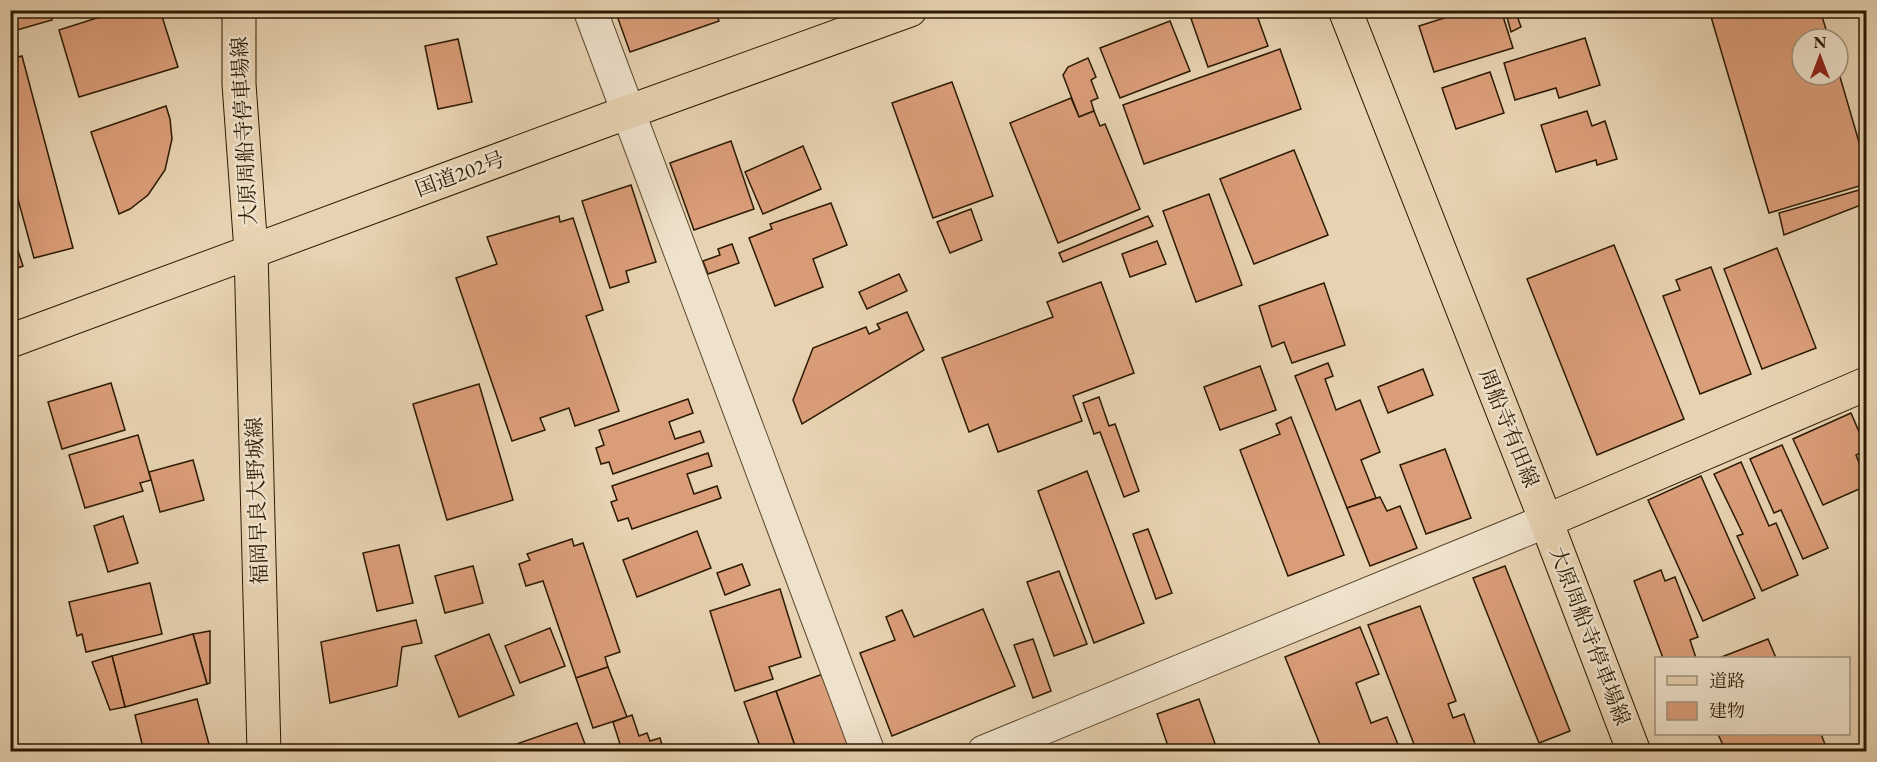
<svg xmlns="http://www.w3.org/2000/svg" width="1877" height="762" font-family="'EB Garamond','Noto Serif JP',serif">
<style>
.building{fill:#da9d79;stroke:#2c1a02;stroke-width:1.5}
.lines{fill:none;stroke-linecap:round;stroke-linejoin:round}
.minor-casing{stroke:#5b482e;stroke-width:35}
.major-casing{stroke:#2c1a02;stroke-width:35}
.highway-casing{stroke:#2c1a02;stroke-width:35}
.minor{stroke:#efe2cc;stroke-width:33}
.major{stroke:#e7d2b1;stroke-width:33}
.highway{stroke:#e7d2b1;stroke-width:33}
.labels{text-anchor:middle;stroke-width:5;stroke-linejoin:round;paint-order:stroke}
.street-label{font-size:21px;fill:#2c1a02;stroke:#efe2cc}
</style>
<rect width="100%" height="100%" fill="#e7d2b1"/>
<filter id="stains"><feTurbulence type="fractalNoise" baseFrequency=".00333" numOctaves="4"/><feColorMatrix values="0 0 0 0 .2 0 0 0 0 .09 0 0 0 0 .02 0 0 0 .5 -.17"/></filter>
<radialGradient id="worn" r=".72"><stop offset=".6" stop-color="#630" stop-opacity="0"/><stop offset="1" stop-color="#630" stop-opacity=".3"/></radialGradient>
<g class="building">
<polygon points="10,10 49,10 52,20 10,32"/>
<polygon points="122,10 160,10 178,67 79,97 59,30"/>
<polygon points="432,10 450,10 433,15"/>
<polygon points="615,10 715,10 719,21 630,52"/>
<polygon points="729,10 748,10 731,17"/>
<polygon points="1188,10 1255,10 1268,46 1208,67"/>
<polygon points="1469,10 1501,10 1513,48 1434,72 1419,26"/>
<polygon points="1505,10 1515,10 1521,27 1511,32"/>
<polygon points="1709,10 1820,10 1829,39 1802,39 1802,75 1838,75 1838,70 1866,166 1866,184 1769,213"/>
<polygon points="1170,21 1190,71 1120,98 1100,48"/>
<polygon points="1585,38 1600,85 1559,98 1556,88 1515,100 1504,63"/>
<polygon points="458,39 472,102 438,109 425,46"/>
<polygon points="1280,49 1301,109 1144,164 1123,105"/>
<polygon points="22,56 73,248 34,258 10,170 10,59"/>
<polygon points="1088,58 1096,77 1091,80 1098,98 1091,101 1094,111 1079,117 1063,75 1068,67"/>
<polygon points="1490,72 1504,113 1456,129 1442,88"/>
<polygon points="952,82 993,196 933,218 892,103"/>
<polygon points="1071,98 1079,117 1094,111 1100,126 1105,124 1140,209 1058,243 1010,123"/>
<polygon points="166,106 170,119 172,139 165,170 148,195 130,209 119,214 91,132"/>
<polygon points="1587,111 1592,126 1605,121 1617,159 1597,165 1596,160 1556,172 1541,125"/>
<polygon points="731,141 754,209 694,230 670,163"/>
<polygon points="803,146 821,189 763,214 745,172"/>
<polygon points="1294,150 1328,235 1254,264 1220,179"/>
<polygon points="631,185 656,262 626,271 629,282 610,288 582,201"/>
<polygon points="1866,188 1866,203 1784,235 1779,213"/>
<polygon points="1209,194 1242,285 1196,302 1163,211"/>
<polygon points="831,203 847,245 813,259 823,287 775,306 749,238 772,229 770,224"/>
<polygon points="971,209 982,240 950,253 937,222"/>
<polygon points="559,216 560,222 573,218 603,310 586,316 619,411 575,426 569,408 540,418 545,430 512,441 456,278 497,264 487,237"/>
<polygon points="1148,216 1153,226 1063,262 1059,253"/>
<polygon points="10,226 23,266 10,271"/>
<polygon points="1157,241 1166,264 1130,277 1122,254"/>
<polygon points="732,244 739,263 708,274 703,261 720,255 718,249"/>
<polygon points="1614,245 1684,419 1597,455 1527,279"/>
<polygon points="1777,248 1816,348 1762,369 1724,269"/>
<polygon points="1711,267 1751,374 1700,394 1663,296 1680,290 1676,280"/>
<polygon points="899,274 907,291 867,309 859,292"/>
<polygon points="1101,282 1134,373 1073,396 1082,421 998,452 988,424 969,432 942,358 1053,317 1047,302"/>
<polygon points="1324,283 1345,345 1292,363 1284,342 1272,347 1259,306"/>
<polygon points="907,312 924,350 802,424 793,400 813,348 866,327 869,334 880,329 877,324"/>
<polygon points="1328,363 1333,376 1325,379 1336,410 1360,400 1380,452 1361,460 1376,498 1347,508 1295,376"/>
<polygon points="1260,366 1276,410 1220,430 1204,387"/>
<polygon points="1423,369 1433,395 1388,413 1378,387"/>
<polygon points="111,383 125,430 62,449 48,402"/>
<polygon points="479,384 513,500 447,520 413,404"/>
<polygon points="1099,397 1109,426 1115,424 1139,491 1124,497 1100,432 1094,434 1083,403"/>
<polygon points="688,399 693,413 669,422 675,439 700,431 704,442 613,474 609,462 601,464 596,448 604,445 599,430"/>
<polygon points="1851,413 1866,448 1866,450 1856,455 1866,479 1866,486 1823,505 1793,439"/>
<polygon points="1291,417 1344,555 1288,576 1240,450 1280,434 1276,424"/>
<polygon points="138,435 151,480 140,483 143,491 85,508 69,455"/>
<polygon points="1782,445 1828,548 1803,559 1781,510 1774,513 1750,459"/>
<polygon points="1445,449 1471,518 1426,534 1400,465"/>
<polygon points="708,453 712,466 687,474 694,494 717,486 721,498 632,529 628,518 618,521 611,502 617,500 612,486"/>
<polygon points="193,460 204,500 160,512 149,472"/>
<polygon points="1741,462 1769,526 1776,523 1798,575 1762,591 1737,536 1743,534 1714,474"/>
<polygon points="1087,471 1144,623 1094,643 1038,491"/>
<polygon points="1701,476 1755,598 1703,621 1648,500"/>
<polygon points="1380,497 1387,511 1400,506 1417,548 1370,566 1347,508"/>
<polygon points="123,516 138,563 108,572 94,526"/>
<polygon points="1148,529 1172,593 1156,599 1133,534"/>
<polygon points="697,531 711,568 637,597 623,560"/>
<polygon points="572,539 574,546 583,543 620,652 605,657 608,667 576,678 543,581 526,586 519,564 530,560 527,554"/>
<polygon points="399,545 413,603 377,611 363,553"/>
<polygon points="742,564 750,585 725,595 717,573"/>
<polygon points="473,566 483,603 445,613 435,576"/>
<polygon points="1505,566 1570,731 1539,743 1473,578"/>
<polygon points="1661,570 1665,581 1675,577 1698,637 1690,640 1696,658 1663,658 1634,581"/>
<polygon points="1059,571 1087,644 1054,656 1027,582"/>
<polygon points="150,583 162,634 86,652 82,634 77,636 69,602"/>
<polygon points="780,589 801,657 769,667 773,679 735,691 710,611"/>
<polygon points="1420,606 1456,701 1448,704 1453,718 1464,714 1478,752 1417,752 1368,625"/>
<polygon points="983,609 1015,686 892,736 860,653 895,640 886,617 902,610 914,637"/>
<polygon points="416,620 422,643 402,647 397,686 330,703 321,642"/>
<polygon points="1360,627 1379,674 1356,683 1371,723 1387,717 1399,747 1388,752 1323,752 1285,657"/>
<polygon points="550,628 565,666 520,683 505,646"/>
<polygon points="210,631 210,683 207,684 193,634"/>
<polygon points="193,634 207,684 125,707 112,656"/>
<polygon points="489,634 514,695 459,717 435,656"/>
<polygon points="1033,639 1051,691 1033,698 1014,645"/>
<polygon points="1768,639 1776,658 1719,658"/>
<polygon points="112,656 125,707 110,710 92,662"/>
<polygon points="608,667 627,717 593,728 576,678"/>
<polygon points="823,674 851,752 797,752 776,691"/>
<polygon points="776,691 797,752 762,752 744,702"/>
<polygon points="197,699 210,748 195,752 144,752 135,715"/>
<polygon points="1199,699 1218,752 1170,752 1157,714"/>
<polygon points="632,715 639,736 647,733 650,741 660,738 664,752 610,752 608,748 620,744 613,722"/>
<polygon points="577,723 588,752 507,752 505,748"/>
<polygon points="1718,734 1821,734 1828,752 1726,752"/>
</g>
<g class="lines">
<defs>
<g id="minor">
<polyline points="590,10 868,752"/>
<polyline points="984,752 1546,521"/>
</g>
<g id="major">
<polyline points="239,10 239,84 251,251 264,752"/>
<polyline points="1345,10 1546,521 1634,752"/>
<polyline points="1546,521 1866,384"/>
</g>
<polyline id="highway" points="10,341 628,112 910,10"/>
</defs>
<use href="#minor" class="minor-casing"/>
<use href="#major" class="major-casing"/>
<use href="#highway" class="highway-casing"/>
<use href="#minor" class="minor"/>
<use href="#major" class="major"/>
<use href="#highway" class="highway"/>
</g>
<g class="labels">
<g class="street-label">
<text transform="translate(244 131) rotate(-93)" y="7">大原周船寺停車場線</text>
<text transform="translate(460 174) rotate(-20)" y="7">国道202号</text>
<text transform="translate(1509 428) rotate(68)" y="7">周船寺有田線</text>
<text transform="translate(257 501) rotate(-92)" y="7">福岡早良大野城線</text>
<text transform="translate(1590 636) rotate(69)" y="7">大原周船寺停車場線</text>
</g>
</g>
<rect width="1877" height="762" fill="none" stroke="#e7d2b1" stroke-width="36"/>
<rect x="12" y="12" width="1853" height="738" fill="none" stroke="#2c1a02" stroke-width="3"/>
<rect x="18" y="18" width="1841" height="726" fill="none" stroke="#2c1a02" stroke-width="1.5"/>
<rect x="1655" y="657" width="195" height="78" fill="#efe2cc" stroke="#a1927b" stroke-width="1.5"/>
<rect x="1667" y="676" width="30" height="9" fill="#e7d2b1" stroke="#a1927b" stroke-width="1.5"/>
<text x="1709" y="687" font-size="18" fill="#2c1a02">道路</text>
<rect x="1667" y="702" width="30" height="18" fill="#da9d79" stroke="#a1927b" stroke-width="1.5"/>
<text x="1709" y="717" font-size="18" fill="#2c1a02">建物</text>
<g transform="translate(1820 57)"><circle r="28" fill="#efe2cc" stroke="#a1927b" stroke-width="1.5"/>
<path d="M0-4.5L10 22L0 15L-10 22Z" fill="#8f2418"/>
<text y="-9" font-size="16" font-weight="bold" text-anchor="middle" fill="#2c1a02">N</text>
</g>
<rect width="100%" height="100%" filter="url(#stains)"/>
<rect width="100%" height="100%" fill="url(#worn)"/>
</svg>
